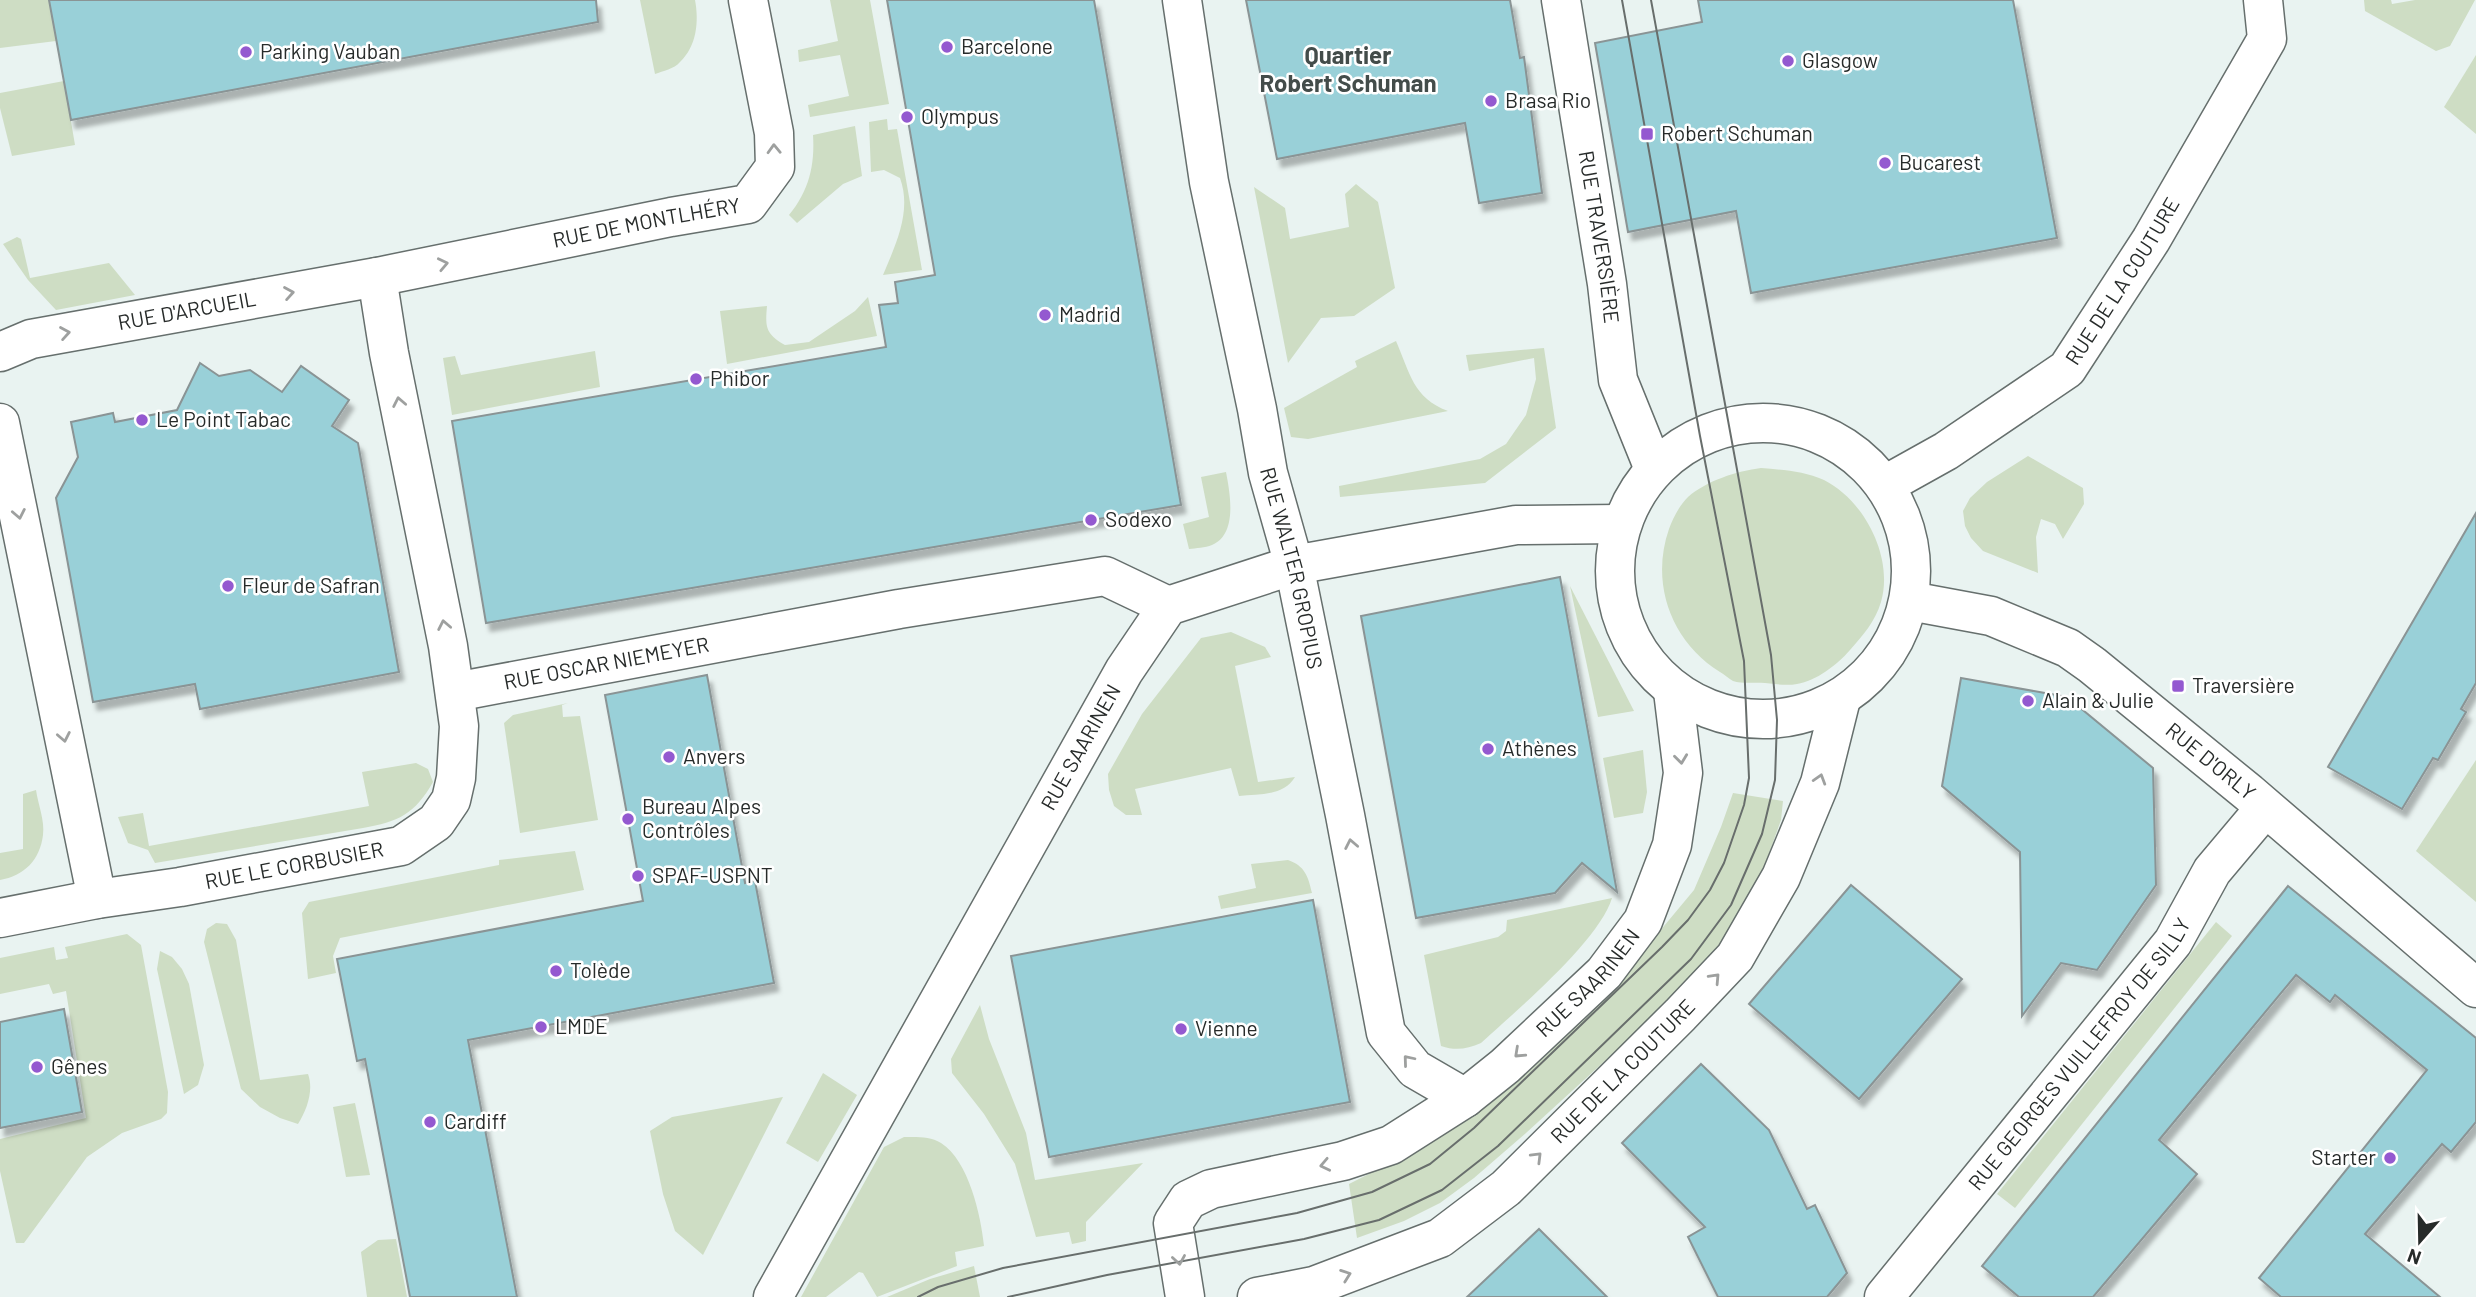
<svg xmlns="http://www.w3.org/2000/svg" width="2476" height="1297" font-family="Barlow,sans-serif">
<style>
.green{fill:#ceddc4}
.building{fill:#99d0d8;stroke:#8a9495;stroke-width:2;filter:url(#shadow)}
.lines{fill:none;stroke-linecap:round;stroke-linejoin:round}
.minor-casing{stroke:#666f6d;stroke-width:41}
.minor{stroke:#fff;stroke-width:38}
.tram{stroke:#686e6c;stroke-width:2}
.oneway{stroke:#9ea09f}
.poi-dot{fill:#9459d0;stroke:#fff;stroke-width:2.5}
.labels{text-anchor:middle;stroke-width:5;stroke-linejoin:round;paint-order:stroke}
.poi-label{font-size:21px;fill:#272b2a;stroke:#fff;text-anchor:start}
.street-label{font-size:21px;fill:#272b2a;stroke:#fff}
.quarter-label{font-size:24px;font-weight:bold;fill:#434c4a;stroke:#fff}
</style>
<defs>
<filter id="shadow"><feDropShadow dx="4.5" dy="8" stdDeviation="2" flood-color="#0004"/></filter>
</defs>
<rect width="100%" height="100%" fill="#e9f3f1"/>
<g class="green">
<polygon points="0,0 49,0 56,41 0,48"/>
<path d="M640 0H695C699 21 697 46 680 62 674 69 663 71 655 74Z"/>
<polygon points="830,0 870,0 889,104 810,117 808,105 849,96 840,55 799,62 798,50 838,41"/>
<polygon points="2364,0 2391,0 2392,4 2415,0 2475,0 2450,46 2436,51 2365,11"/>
<polygon points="2476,55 2476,134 2444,107"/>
<polygon points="64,81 75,145 12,156 0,108 0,93"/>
<path d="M887 119 888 130 897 129 922 270 883 275C896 244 912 211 900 178L884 170 871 172 869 122Z"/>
<path d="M855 126 862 176 843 184 797 223 789 215C809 191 815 165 813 135Z"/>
<polygon points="1356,184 1378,202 1395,288 1354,316 1321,318 1288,363 1254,187 1285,208 1290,239 1349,227 1345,194"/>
<polygon points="17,237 21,239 30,278 109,263 135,295 56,310 28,280 3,244"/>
<path d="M868 297 877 336 727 364 720 311 767 306C765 328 766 334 785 345L809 342 855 311Z"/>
<path d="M1396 341C1410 373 1413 398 1448 411L1308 439 1291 437 1284 408 1357 367 1355 361Z"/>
<polygon points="1544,348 1556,428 1485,483 1340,497 1339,486 1480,459 1506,444 1526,415 1536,379 1534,358 1469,371 1466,355"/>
<polygon points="595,351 600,387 452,415 443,358 455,356 461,375"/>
<polygon points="2028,456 2083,488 2084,504 2063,539 2055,524 2041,519 2036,537 2038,573 1983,551 1971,538 1965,526 1963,511 1970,498 1987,482"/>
<path d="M1761 468C1783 470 1804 471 1824 480 1864 500 1894 557 1881 602 1875 622 1863 635 1850 650 1837 665 1816 681 1797 684 1787 686 1775 684 1765 683 1755 682 1742 684 1733 681 1729 679 1724 674 1720 672 1671 642 1650 583 1669 529 1673 518 1679 506 1688 497 1706 481 1737 471 1761 468Z"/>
<path d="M1226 472C1230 493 1238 534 1212 545 1205 548 1196 548 1189 549L1183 524 1209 517 1201 477Z"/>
<polygon points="1570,586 1634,711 1598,717"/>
<path d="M1231 632 1265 647 1271 657 1235 666 1258 782 1295 777C1284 796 1259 794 1239 796L1231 768 1135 789 1142 815H1126L1114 806 1109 790 1108 774 1142 714 1201 638Z"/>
<polygon points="568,703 562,705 563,717 580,716 598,820 520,833 504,723 513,715"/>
<polygon points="1643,750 1647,792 1643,813 1614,818 1603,758"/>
<polygon points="2476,760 2476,902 2416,851"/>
<path d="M416 763 428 769 433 782C415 814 398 822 363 828L155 863 148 850 128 843 118 817 143 813 149 846 369 806 362 772Z"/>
<path d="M36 790C38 804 45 821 43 835 40 860 24 876 0 880V853L23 849V794Z"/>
<polygon points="1733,793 1783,801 1781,820 1764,868 1719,945 1688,985 1526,1133 1474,1178 1440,1203 1404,1221 1357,1238 1349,1184 1436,1140 1509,1084 1629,968 1694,890 1721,827"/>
<polygon points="575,851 584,890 340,938 333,956 336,973 308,979 302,913 309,902 499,865 499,860"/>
<path d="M1288 860C1305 866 1308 876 1312 893L1221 909 1218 896 1256 888 1251 864Z"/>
<path d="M1612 898C1599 941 1516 1011 1481 1043 1467 1049 1456 1051 1441 1046L1424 955 1498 937 1506 931 1507 920Z"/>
<polygon points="2216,922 2232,936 2015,1208 1997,1194"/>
<path d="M216 923 227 924 236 940 260 1080 308 1074C314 1090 307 1110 298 1124L280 1118 260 1107 241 1089 204 942 207 929Z"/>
<polygon points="127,934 141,945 168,1092 167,1113 161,1119 122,1133 87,1157 24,1243 16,1243 0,1171 0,1139 86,1118 66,991 53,994 49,984 0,994 0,958 54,947 56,960 68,958 65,947"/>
<polygon points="160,951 172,957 182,969 189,984 204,1065 198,1085 184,1094 157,969"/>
<polygon points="980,1005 989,1039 1026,1133 1035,1180 1143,1163 1086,1222 1086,1241 1072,1244 1069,1232 1036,1237 1015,1164 984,1114 952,1073 951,1059"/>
<polygon points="823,1073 857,1095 818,1162 786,1143"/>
<polygon points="783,1097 703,1255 675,1231 663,1194 650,1131 672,1117"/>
<polygon points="355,1103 370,1175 346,1177 333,1107"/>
<path d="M904 1137C917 1137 930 1136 941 1143 969 1161 981 1216 984 1246L955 1252 957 1266 877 1297 863 1273 859 1272 826 1297H801L884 1147Z"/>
<polygon points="396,1239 407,1297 367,1297 361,1252 378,1240"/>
<polygon points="974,1266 980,1297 887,1297 930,1279"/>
</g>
<g class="building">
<polygon points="49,0 596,0 598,22 71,120"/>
<polygon points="887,0 1094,0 1181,505 486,623 452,421 886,347 879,305 898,303 895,282 935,275"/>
<polygon points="1246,0 1510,0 1520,58 1524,57 1542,193 1479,203 1465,123 1277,159"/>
<polygon points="1698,0 2013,0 2057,238 1751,293 1736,211 1628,232 1595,43 1702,22"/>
<polygon points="200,363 219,376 250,370 282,392 301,366 349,400 332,426 358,443 399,672 200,709 195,684 93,702 56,498 78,457 71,422 113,413 115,422 177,410"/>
<polygon points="2476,513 2476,683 2461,709 2466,712 2438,760 2433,758 2402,809 2328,767"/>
<polygon points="1560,577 1617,892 1582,863 1555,893 1416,918 1361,616"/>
<polygon points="707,675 745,883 755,881 774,983 468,1040 517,1297 410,1297 365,1059 357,1061 337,959 643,901 605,695"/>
<polygon points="1961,678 2067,697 2153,768 2156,885 2097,970 2061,963 2022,1016 2020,852 1942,786"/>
<polygon points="1851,885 1962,979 1859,1099 1749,1004"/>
<polygon points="2288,886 2476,1038 2476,1122 2451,1152 2442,1144 2365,1234 2440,1297 2281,1297 2259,1278 2427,1070 2335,995 2330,1002 2296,975 2159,1140 2197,1174 2093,1297 2019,1297 1982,1266"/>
<polygon points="1313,900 1350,1102 1049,1157 1011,956"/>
<polygon points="64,1009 82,1112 0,1128 0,1022"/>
<polygon points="1701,1064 1769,1130 1807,1209 1815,1205 1847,1273 1827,1297 1718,1297 1688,1237 1705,1227 1622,1143"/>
<polygon points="1539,1229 1607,1297 1467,1297"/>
</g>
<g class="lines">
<defs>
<g id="minor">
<path id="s1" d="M1182 0 1209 182 1257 409 1268 473 1294 565 1345 815 1386 1033 1415 1069 1465 1098"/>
<path id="s2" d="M1561 0 1607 284 1618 380 1654 469"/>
<path id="s3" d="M0 352 31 339 377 277 671 217 748 204 775 167 774 133 748 0"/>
<circle cx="1763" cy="571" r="148"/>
<polyline points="0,423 97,899"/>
<path id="s4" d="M1885 485 1946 451 2067 369 2151 240 2267 39 2263 0"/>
<path id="s5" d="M1910 601 1991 616 2068 648 2092 665 2249 793 2476 988"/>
<path id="s6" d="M455 692 899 609 1105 576 1168 606"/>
<path id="s7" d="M0 918 97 899 180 887 401 846 436 822 451 800 456 778 459 726 448 646 389 353 377 277"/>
<path id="s8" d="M773 1297 1124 671 1168 606 1294 565 1516 525 1621 524"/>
<path id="s9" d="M1185 1297 1173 1223 1188 1200 1211 1189 1343 1161 1391 1145 1465 1098 1505 1066 1604 973 1643 921 1672 845 1683 773 1673 691"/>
<path id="s10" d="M1257 1297 1314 1286 1440 1238 1506 1188 1680 1015 1735 957 1781 877 1820 783 1841 699"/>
<path id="s11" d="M1884 1297 2173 942 2212 871 2265 808"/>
</g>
</defs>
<use href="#minor" class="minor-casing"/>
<use href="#minor" class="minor"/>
<g class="tram">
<polyline points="918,1297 938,1287 1003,1268 1297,1213 1372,1192 1430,1164 1474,1128 1662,947 1688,920 1710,890 1724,863 1744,805 1749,778 1744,661 1700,436 1622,0"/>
<polyline points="1008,1297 1107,1275 1304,1239 1379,1220 1442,1190 1498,1146 1691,959 1731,905 1762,834 1775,780 1777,720 1771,655 1651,0"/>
</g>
</g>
<defs><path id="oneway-chevron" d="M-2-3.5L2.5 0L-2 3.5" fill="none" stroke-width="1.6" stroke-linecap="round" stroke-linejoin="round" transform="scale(1.75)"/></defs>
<g class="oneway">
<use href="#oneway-chevron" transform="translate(774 149) rotate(-92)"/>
<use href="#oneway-chevron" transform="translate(443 264) rotate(-12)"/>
<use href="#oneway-chevron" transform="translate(289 293) rotate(-10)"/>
<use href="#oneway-chevron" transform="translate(65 333) rotate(-10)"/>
<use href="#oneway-chevron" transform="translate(399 402) rotate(-101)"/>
<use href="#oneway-chevron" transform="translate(19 514) rotate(79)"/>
<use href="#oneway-chevron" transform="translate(444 625) rotate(-101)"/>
<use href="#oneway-chevron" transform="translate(64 737) rotate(79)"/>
<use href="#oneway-chevron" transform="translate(1681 759) rotate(83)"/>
<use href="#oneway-chevron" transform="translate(1820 779) rotate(-73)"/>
<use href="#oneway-chevron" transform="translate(1351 844) rotate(-101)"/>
<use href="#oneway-chevron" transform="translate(1715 978) rotate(-47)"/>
<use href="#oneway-chevron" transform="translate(1519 1053) rotate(137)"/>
<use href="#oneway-chevron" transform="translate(1408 1060) rotate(-130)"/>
<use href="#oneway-chevron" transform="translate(1537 1157) rotate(-45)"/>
<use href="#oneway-chevron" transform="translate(1325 1165) rotate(168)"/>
<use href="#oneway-chevron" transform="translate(1179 1260) rotate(81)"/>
<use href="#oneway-chevron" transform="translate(1346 1275) rotate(-20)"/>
</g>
<g class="poi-dot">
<circle cx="947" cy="47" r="7"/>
<circle cx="246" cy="52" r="7"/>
<circle cx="1788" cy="61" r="7"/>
<circle cx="1491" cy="101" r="7"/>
<circle cx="907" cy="117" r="7"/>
<rect x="1640" y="127" width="14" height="14" rx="3.5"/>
<circle cx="1885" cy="163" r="7"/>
<circle cx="1045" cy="315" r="7"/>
<circle cx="696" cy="379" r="7"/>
<circle cx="142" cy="420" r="7"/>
<circle cx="1091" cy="520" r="7"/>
<circle cx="228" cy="586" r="7"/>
<rect x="2171" y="679" width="14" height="14" rx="3.5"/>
<circle cx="2028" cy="701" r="7"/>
<circle cx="1488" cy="749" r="7"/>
<circle cx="669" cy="757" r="7"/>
<circle cx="628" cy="819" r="7"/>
<circle cx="638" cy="876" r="7"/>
<circle cx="556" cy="971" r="7"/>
<circle cx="541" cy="1027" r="7"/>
<circle cx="1181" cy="1029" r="7"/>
<circle cx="37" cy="1067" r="7"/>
<circle cx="430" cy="1122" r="7"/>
<circle cx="2390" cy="1158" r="7"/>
</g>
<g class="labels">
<g class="poi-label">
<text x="961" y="54">Barcelone</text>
<text x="260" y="59">Parking Vauban</text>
<text x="1802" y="68">Glasgow</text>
<text x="1505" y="108">Brasa Rio</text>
<text x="921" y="124">Olympus</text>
<text x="1661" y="141">Robert Schuman</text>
<text x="1899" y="170">Bucarest</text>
<text x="1059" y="322">Madrid</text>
<text x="710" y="386">Phibor</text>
<text x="156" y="427">Le Point Tabac</text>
<text x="1105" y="527">Sodexo</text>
<text x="242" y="593">Fleur de Safran</text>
<text x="2192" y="693">Traversière</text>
<text x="2042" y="708">Alain &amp; Julie</text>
<text x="1502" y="756">Athènes</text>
<text x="683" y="764">Anvers</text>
<text x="642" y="814">Bureau Alpes<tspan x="642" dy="24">Contrôles</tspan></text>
<text x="652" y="883">SPAF-USPNT</text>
<text x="570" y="978">Tolède</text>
<text x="555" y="1034">LMDE</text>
<text x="1195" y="1036">Vienne</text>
<text x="51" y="1074">Gênes</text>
<text x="444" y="1129">Cardiff</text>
<text x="2376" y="1165" text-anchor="end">Starter</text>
</g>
<g class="street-label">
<text dy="7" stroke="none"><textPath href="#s3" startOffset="660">RUE DE MONTLHÉRY</textPath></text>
<text dy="7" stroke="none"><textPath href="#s2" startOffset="240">RUE TRAVERSIÈRE</textPath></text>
<text dy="7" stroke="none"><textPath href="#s4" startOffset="320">RUE DE LA COUTURE</textPath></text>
<text dy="7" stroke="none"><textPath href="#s3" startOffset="192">RUE D'ARCUEIL</textPath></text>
<text dy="7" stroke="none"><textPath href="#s1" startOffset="579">RUE WALTER GROPIUS</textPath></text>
<text dy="7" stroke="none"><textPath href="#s6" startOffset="154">RUE OSCAR NIEMEYER</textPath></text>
<text dy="7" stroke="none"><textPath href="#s8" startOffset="630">RUE SAARINEN</textPath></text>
<text dy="7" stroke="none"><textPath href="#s5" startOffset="348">RUE D'ORLY</textPath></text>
<text dy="7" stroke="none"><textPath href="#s7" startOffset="299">RUE LE CORBUSIER</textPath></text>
<text dy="7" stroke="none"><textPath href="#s9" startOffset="570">RUE SAARINEN</textPath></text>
<text dy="7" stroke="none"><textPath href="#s11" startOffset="312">RUE GEORGES VUILLEFROY DE SILLY</textPath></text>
<text dy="7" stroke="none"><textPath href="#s10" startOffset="441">RUE DE LA COUTURE</textPath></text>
</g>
<g class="quarter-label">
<text x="1348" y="64">Quartier<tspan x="1348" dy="28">Robert Schuman</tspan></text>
</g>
</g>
<g transform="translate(2420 1241) rotate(200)" stroke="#ffffff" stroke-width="5" paint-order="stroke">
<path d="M0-5L12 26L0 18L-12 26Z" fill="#272b2a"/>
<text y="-10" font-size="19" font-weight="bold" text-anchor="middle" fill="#272b2a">N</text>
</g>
</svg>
